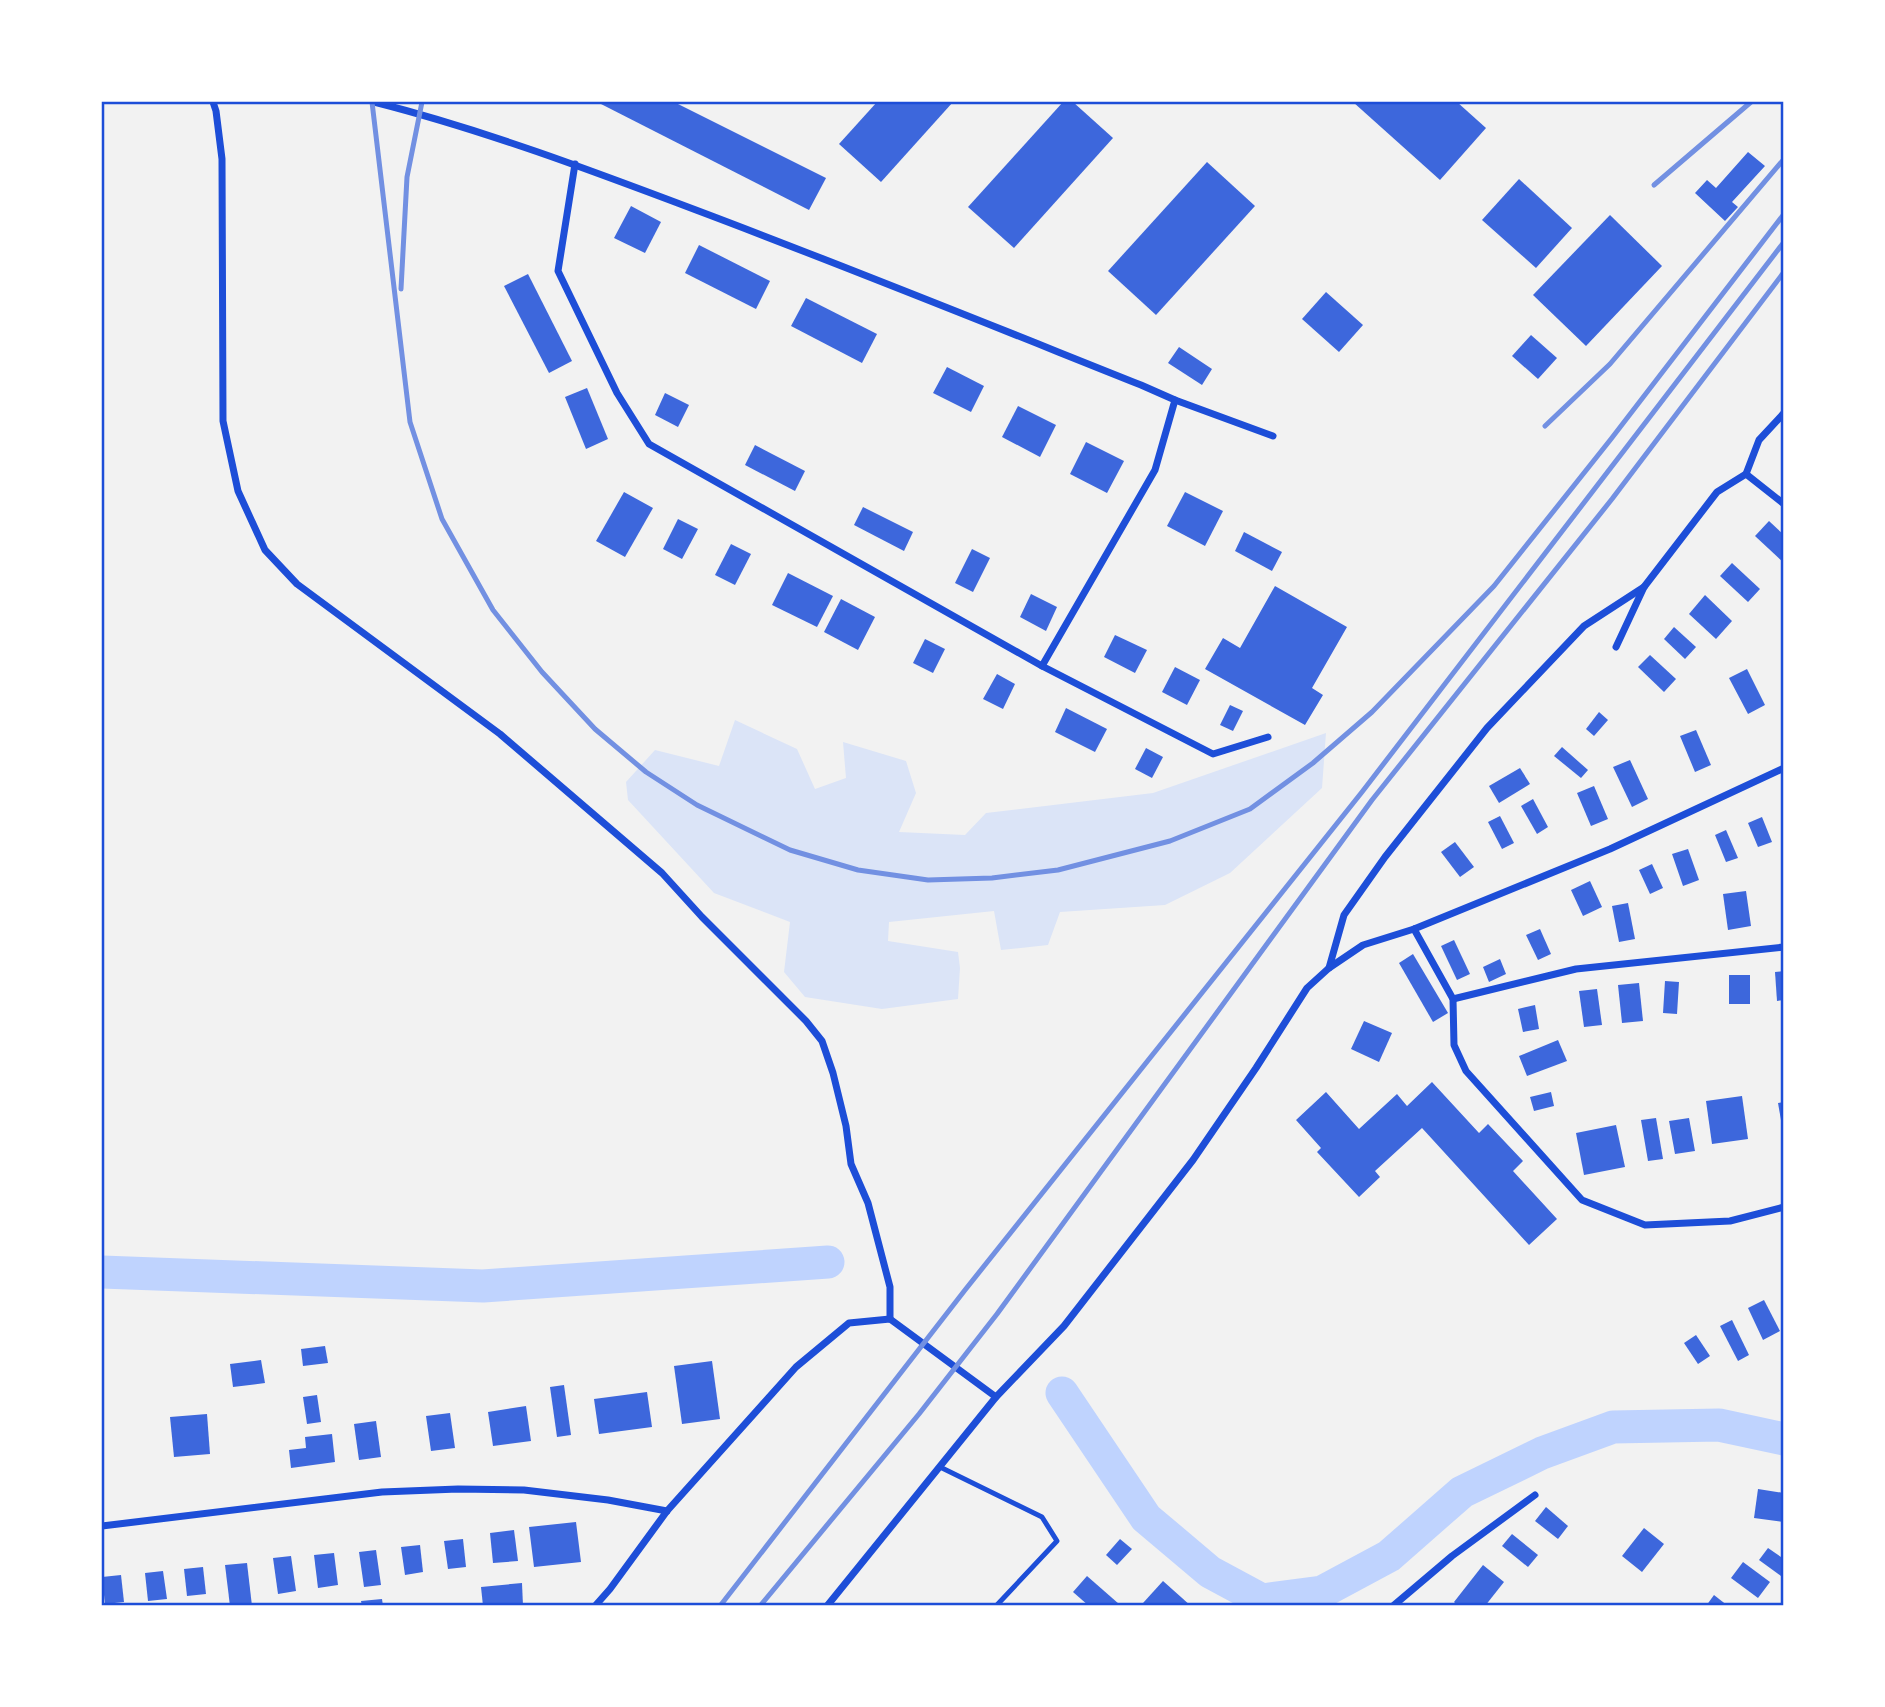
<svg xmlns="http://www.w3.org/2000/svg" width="1885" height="1707" font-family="'Open Sans',sans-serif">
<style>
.green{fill:#dbe4f7}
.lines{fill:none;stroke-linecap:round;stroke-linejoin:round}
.river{stroke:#bfd3fe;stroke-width:33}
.building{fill:#3d67dc}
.service{stroke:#1d4ed8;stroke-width:5}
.minor{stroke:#1d4ed8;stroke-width:7}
.rail{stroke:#7290e2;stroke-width:5}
.neatline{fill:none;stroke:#1d4ed8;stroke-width:2.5}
</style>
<rect width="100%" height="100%" fill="#f2f2f2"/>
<polygon class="green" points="735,720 797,749 815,789 846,778 843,742 906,761 916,793 899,832 965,835 986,813 1153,793 1326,733 1322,788 1230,873 1165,905 1060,912 1048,945 1001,950 994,911 889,922 888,941 958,952 960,968 958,999 882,1009 805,997 784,972 790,922 714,893 628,800 626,782 655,750 719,766"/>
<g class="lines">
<g class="river">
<polyline points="102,1272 483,1286 828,1262"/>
<polyline points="1062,1393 1146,1518 1210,1572 1262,1600 1322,1592 1389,1556 1462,1492 1542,1453 1613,1427 1719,1425 1784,1439"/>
</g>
</g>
<g class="building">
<polygon points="600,102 674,102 826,178 809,210 599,103"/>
<polygon points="877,102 953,102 881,182 839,144"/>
<polygon points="1063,102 1073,102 1113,138 1014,248 968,207"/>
<polygon points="1353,102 1457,102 1486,128 1440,180"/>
<polygon points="1748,152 1765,166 1732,202 1738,207 1725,221 1695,193 1707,180 1716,188"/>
<polygon points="1207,162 1255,206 1156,315 1108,271"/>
<polygon points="1519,179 1572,228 1536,268 1482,220"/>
<polygon points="631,206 661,222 645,253 614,238"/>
<polygon points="1610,215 1662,266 1586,346 1533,295"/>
<polygon points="699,245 770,281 756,309 685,273"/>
<polygon points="528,274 572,361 549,373 504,286"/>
<polygon points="1326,292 1363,325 1339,352 1302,319"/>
<polygon points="806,298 877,334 862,363 791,326"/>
<polygon points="1531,335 1557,358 1538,379 1512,356"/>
<polygon points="1179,347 1212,369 1202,385 1168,363"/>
<polygon points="947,367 984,386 971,412 933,393"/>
<polygon points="587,388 608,439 586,449 565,397"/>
<polygon points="665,393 689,405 678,427 655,415"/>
<polygon points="1018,406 1056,425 1040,457 1002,437"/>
<polygon points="1086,442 1124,461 1107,493 1070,474"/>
<polygon points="755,445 805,471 795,491 745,465"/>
<polygon points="624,492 653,508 625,557 596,541"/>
<polygon points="1185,492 1223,511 1205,546 1167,526"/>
<polygon points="863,507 913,532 904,551 854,525"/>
<polygon points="678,519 698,529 682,559 663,549"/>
<polygon points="1769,521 1784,535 1784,563 1755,536"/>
<polygon points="1244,532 1282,552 1272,571 1235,551"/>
<polygon points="731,544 751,554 735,585 715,575"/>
<polygon points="972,549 990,558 973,592 955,583"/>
<polygon points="1732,563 1760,589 1748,602 1720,576"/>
<polygon points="788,573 833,596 817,627 772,605"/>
<polygon points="1275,586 1347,627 1312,688 1323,695 1305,725 1205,669 1223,638 1240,648"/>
<polygon points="1031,594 1057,607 1046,631 1020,617"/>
<polygon points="1705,595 1732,621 1716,639 1689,614"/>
<polygon points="841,599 875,617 858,650 824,632"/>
<polygon points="1674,627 1696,647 1685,659 1664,639"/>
<polygon points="1115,635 1147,650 1135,673 1104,657"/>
<polygon points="925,639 945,649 933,673 913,663"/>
<polygon points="1650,655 1676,679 1664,692 1638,667"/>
<polygon points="1175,667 1200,680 1187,705 1162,692"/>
<polygon points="1747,669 1765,705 1748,714 1729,678"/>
<polygon points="997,674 1015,684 1003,709 983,699"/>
<polygon points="1230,705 1243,711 1233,731 1220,725"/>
<polygon points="1066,708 1107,729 1095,752 1055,732"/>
<polygon points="1599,712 1608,720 1594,736 1586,729"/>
<polygon points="1696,730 1711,765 1695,772 1680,736"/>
<polygon points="1562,747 1588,770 1581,778 1554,756"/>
<polygon points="1146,748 1163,757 1152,778 1135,769"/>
<polygon points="1630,760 1648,799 1632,807 1613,767"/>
<polygon points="1520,768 1530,784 1499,803 1489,786"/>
<polygon points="1594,786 1608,819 1591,826 1577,793"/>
<polygon points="1533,799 1548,827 1537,834 1521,806"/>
<polygon points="1500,816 1514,843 1502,849 1488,822"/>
<polygon points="1762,817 1772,842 1758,847 1748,823"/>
<polygon points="1726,830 1738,858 1726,862 1715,835"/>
<polygon points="1455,842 1474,867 1460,877 1441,852"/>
<polygon points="1688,849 1699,880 1683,886 1672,854"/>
<polygon points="1652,864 1663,888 1650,894 1639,870"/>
<polygon points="1590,881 1602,907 1583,916 1571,890"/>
<polygon points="1746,891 1751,926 1728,930 1723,894"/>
<polygon points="1628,903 1635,939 1619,942 1612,906"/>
<polygon points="1540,929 1551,954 1538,960 1526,935"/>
<polygon points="1454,940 1470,974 1457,980 1441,946"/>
<polygon points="1413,954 1448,1013 1433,1022 1399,963"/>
<polygon points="1500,959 1506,974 1489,982 1483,967"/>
<polygon points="1784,971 1784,1000 1777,1001 1775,972"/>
<rect x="1729" y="975" width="21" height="29"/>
<polygon points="1665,981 1679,982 1677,1014 1663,1013"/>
<polygon points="1639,983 1643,1021 1622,1023 1618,985"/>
<polygon points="1597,989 1602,1025 1584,1027 1579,991"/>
<polygon points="1535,1005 1539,1029 1523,1032 1518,1009"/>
<polygon points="1364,1021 1392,1033 1379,1062 1351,1049"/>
<polygon points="1558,1040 1567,1061 1527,1076 1519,1056"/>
<polygon points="1432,1082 1479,1133 1488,1124 1523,1161 1513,1171 1557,1219 1529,1245 1422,1128 1375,1171 1380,1177 1359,1197 1317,1152 1321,1148 1296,1120 1326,1092 1359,1129 1397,1094 1407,1106"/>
<polygon points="1551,1092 1554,1106 1534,1111 1530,1097"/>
<polygon points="1742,1096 1748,1139 1712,1144 1706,1101"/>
<polygon points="1784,1102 1784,1126 1782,1126 1778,1103"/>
<polygon points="1656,1118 1663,1159 1648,1161 1641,1120"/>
<polygon points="1689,1118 1695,1151 1675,1154 1669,1121"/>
<polygon points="1616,1125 1625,1167 1584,1175 1576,1133"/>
<polygon points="1764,1300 1780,1331 1763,1340 1748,1308"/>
<polygon points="1732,1320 1749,1355 1738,1361 1720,1326"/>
<polygon points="1696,1335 1710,1356 1698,1364 1684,1343"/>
<polygon points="325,1346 328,1363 303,1366 301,1349"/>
<polygon points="261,1360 265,1383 233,1387 230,1364"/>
<polygon points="712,1361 720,1419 682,1424 674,1366"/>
<polygon points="564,1385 571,1435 557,1437 550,1387"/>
<polygon points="647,1392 652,1427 599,1434 594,1399"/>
<polygon points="317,1395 321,1422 307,1424 303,1397"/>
<polygon points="526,1406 531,1441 493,1446 488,1412"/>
<polygon points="450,1413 455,1448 431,1451 426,1416"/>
<polygon points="207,1414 210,1454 174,1457 170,1417"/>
<polygon points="376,1421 381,1457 359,1460 354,1424"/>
<polygon points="332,1434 335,1462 291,1468 289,1450 306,1448 305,1437"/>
<polygon points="1758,1489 1784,1493 1784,1522 1754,1518"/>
<polygon points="1546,1507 1568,1526 1558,1539 1535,1521"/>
<polygon points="576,1522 581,1562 534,1567 529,1527"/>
<polygon points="1644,1528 1664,1544 1642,1572 1622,1556"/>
<polygon points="514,1530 518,1561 493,1563 490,1533"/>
<polygon points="1512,1534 1538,1555 1528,1567 1502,1546"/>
<polygon points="463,1539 466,1567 448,1569 444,1541"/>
<polygon points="1120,1539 1132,1549 1117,1565 1106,1555"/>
<polygon points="420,1545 423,1572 405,1575 401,1547"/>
<polygon points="1768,1548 1784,1559 1784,1573 1781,1576 1759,1560"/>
<polygon points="376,1550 381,1585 364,1587 359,1552"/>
<polygon points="334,1553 338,1585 318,1588 314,1555"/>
<polygon points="291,1556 296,1591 278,1594 273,1558"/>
<polygon points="1743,1562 1770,1582 1758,1598 1731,1578"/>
<polygon points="247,1563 252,1606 230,1606 225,1565"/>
<polygon points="1483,1565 1504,1582 1485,1606 1458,1606 1454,1602"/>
<polygon points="203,1567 206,1594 187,1596 184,1569"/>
<polygon points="163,1571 167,1599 148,1601 145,1573"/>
<polygon points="121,1575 124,1602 105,1604 102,1577"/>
<polygon points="1087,1576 1119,1604 1118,1606 1089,1606 1073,1592"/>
<polygon points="1163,1581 1191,1606 1146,1606 1143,1603"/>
<polygon points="522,1583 523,1606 483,1606 481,1587"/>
<polygon points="1714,1595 1728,1606 1706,1606"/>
<polygon points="382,1599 383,1606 362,1606 361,1601"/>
</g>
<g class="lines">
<polyline class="service" points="940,1467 1042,1517 1057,1541 996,1606"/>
<g class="minor">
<polyline points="213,102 216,111 222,159 223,421 238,491 265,550 297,584 500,734 662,873 702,917 806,1021 822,1041 833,1073 846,1126 851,1164 868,1203 890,1287 890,1319"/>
<path d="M374 102C484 130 590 170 696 210 845 266 993 326 1141 385L1175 400 1155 470 1042 666"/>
<polyline points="575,164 558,271 617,393 649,444 1042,666 1213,754 1268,737"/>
<polyline points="1175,400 1273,436"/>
<polyline points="1746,474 1784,504"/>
<polyline points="1616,647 1644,587 1717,492 1746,474 1759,440 1784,413"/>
<polyline points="1414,929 1453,999 1454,1045 1466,1071 1582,1200 1645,1225 1730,1221 1784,1207"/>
<polyline points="1329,968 1344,915 1385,857 1487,728 1584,626 1644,587"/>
<polyline points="1453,999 1576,969 1784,947"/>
<polyline points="102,1526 382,1492 458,1489 524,1490 608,1500 667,1511"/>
<polyline points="595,1606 610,1589 667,1511 796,1367 849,1323 890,1319 996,1397"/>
<polyline points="827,1606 996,1397 1064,1326 1193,1160 1256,1068 1307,988 1329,968 1363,945 1414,929 1610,849 1784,768"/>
<polyline points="1393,1606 1452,1556 1535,1495"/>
</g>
<g class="rail">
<polyline points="372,102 410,422 442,519 493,610 542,672 595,729 646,772 697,805 790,850 858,870 928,880 992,878 1058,870 1170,841 1250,809 1313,763 1372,712 1494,586 1611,439 1784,214"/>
<polyline points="1654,185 1751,102"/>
<polyline points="401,289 407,177 422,102"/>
<polyline points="1545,426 1610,364 1784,159"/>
<polyline points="720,1606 965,1290 1362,792 1784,242"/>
<polyline points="760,1606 919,1414 997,1314 1372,800 1612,499 1784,272"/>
</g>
</g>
<rect width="1885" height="1707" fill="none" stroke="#ffffff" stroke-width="206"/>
<rect x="103" y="103" width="1679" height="1501" class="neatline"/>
</svg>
